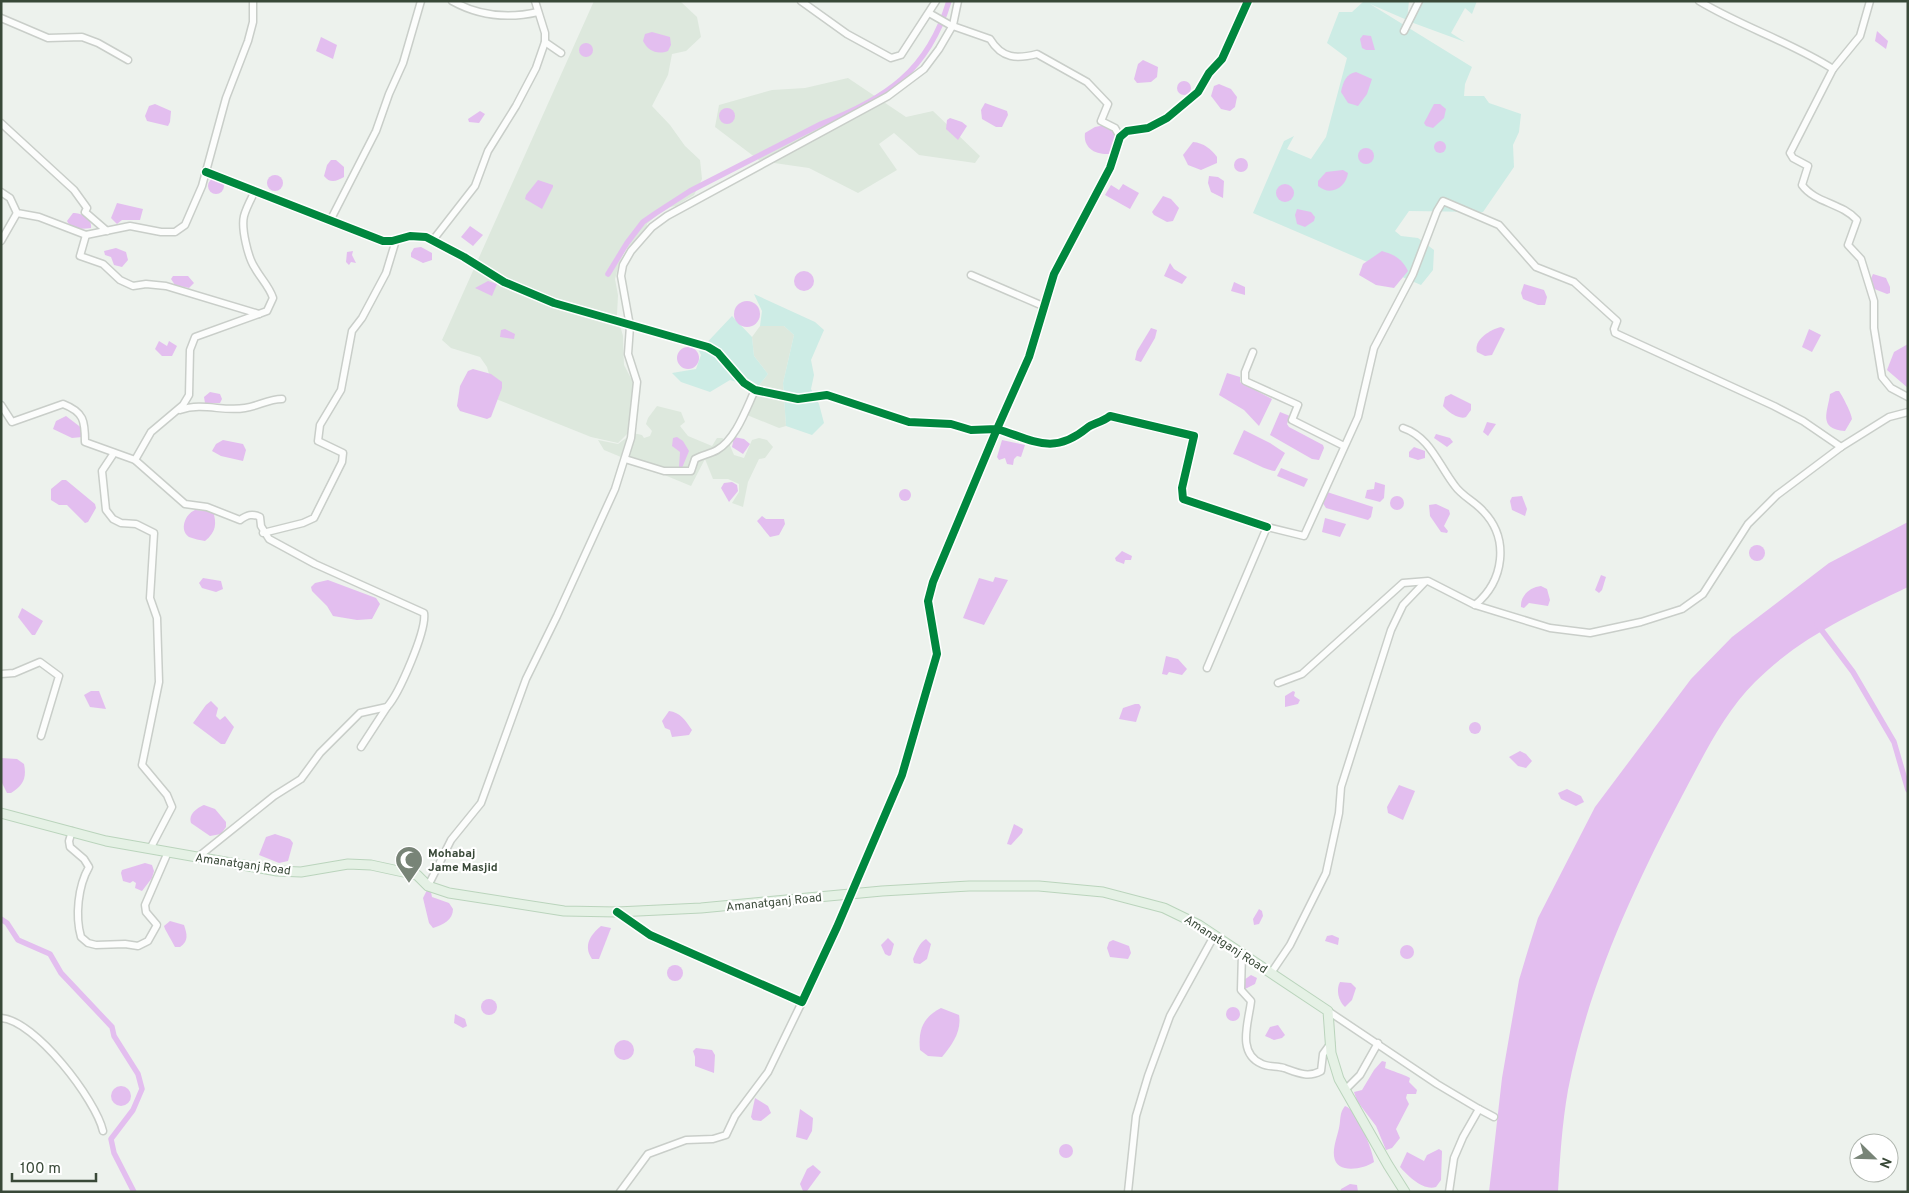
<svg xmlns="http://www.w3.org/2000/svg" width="1909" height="1193" font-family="Overpass,sans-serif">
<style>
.residential{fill:#dde8dd}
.green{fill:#cdece5}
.water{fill:#e3beef}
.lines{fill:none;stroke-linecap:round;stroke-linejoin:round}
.canal{stroke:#e3beef;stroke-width:5.5}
.minor-casing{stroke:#c9cec9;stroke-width:9}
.major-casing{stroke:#bad4bc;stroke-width:11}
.minor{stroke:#fcfdfc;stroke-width:6}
.major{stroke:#e5f1e5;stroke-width:9}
.cycleway-casing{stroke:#fff;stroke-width:11}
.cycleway{stroke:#00873e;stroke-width:8}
.labels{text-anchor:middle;stroke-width:4.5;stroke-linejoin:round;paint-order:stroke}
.poi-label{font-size:12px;font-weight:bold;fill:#394938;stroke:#fff;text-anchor:start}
.street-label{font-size:12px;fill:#394938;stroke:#fff}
</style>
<rect width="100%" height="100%" fill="#edf2ed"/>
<g class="residential">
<polygon points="594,1 680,1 697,17 701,37 686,51 672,54 668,75 652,106 670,125 685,146 700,160 702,179 694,195 676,206 664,208 647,224 646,233 638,244 626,248 619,264 615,279 618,295 617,315 623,336 624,365 634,384 631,430 618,443 591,437 496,399 487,367 480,357 451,348 442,340"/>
<polygon points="848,78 906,117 933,111 980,156 975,163 919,155 894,133 879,144 897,170 858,193 809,168 760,161 715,127 719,105 772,90 805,88"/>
<polygon points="760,326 784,326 794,335 783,383 786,426 779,428 747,415 757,388 768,374 754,356 752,337"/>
<polygon points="657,406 681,412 685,422 680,426 688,436 712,446 717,438 722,438 728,441 734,455 744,458 752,440 759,438 767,440 773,447 765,458 759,459 748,482 743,507 732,503 739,492 739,484 728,479 713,479 705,459 691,486 604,450 598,440 618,444 633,433 642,435 644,438 650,436 652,431 646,424 648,418"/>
</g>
<g class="green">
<polygon points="1364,1 1409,1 1407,20 1370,4 1472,67 1465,84 1464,96 1484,96 1489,103 1521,114 1519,132 1513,145 1514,167 1483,212 1409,211 1395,231 1401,236 1418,238 1434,250 1433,270 1421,285 1253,213 1284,141 1294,136 1287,149 1311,159 1326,137 1347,58 1327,43 1339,12 1352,12"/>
<polygon points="1420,1 1477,1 1472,14 1465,8 1451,33 1465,42 1408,21"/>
<polygon points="754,294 815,322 824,330 811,360 814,375 811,389 819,404 824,423 812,435 786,426 783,383 794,335 784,326 760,326 762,311"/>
<polygon points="732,316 752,337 754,356 768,374 757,388 730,380 710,392 681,382 672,373 696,369 701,355 699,351"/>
</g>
<g class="water">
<polygon points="1877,31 1888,41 1886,49 1875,41"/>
<path d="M652 32 670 37 671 45 668 51C657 55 648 51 643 41L645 34Z"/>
<polygon points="1363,35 1371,36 1375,50 1366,50 1362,48 1360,39"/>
<polygon points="321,37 337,45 333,59 316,51"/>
<circle cx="586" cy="50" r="7"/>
<polygon points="1143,60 1158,67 1157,77 1151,82 1137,83 1134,79 1138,64"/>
<path d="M1356 72 1372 79 1367 94 1358 106 1348 103 1341 92C1343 82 1346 74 1356 72Z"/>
<circle cx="1184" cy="88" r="7"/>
<polygon points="1219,84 1231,89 1237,97 1235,107 1230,111 1221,109 1211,96 1214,86"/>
<polygon points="985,103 1007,111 1008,115 1002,127 996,127 982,119 981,110"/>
<polygon points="155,104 171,111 170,122 168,126 147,121 145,116 149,106"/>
<polygon points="1434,104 1440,104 1446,109 1444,118 1433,128 1426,126 1424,123"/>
<circle cx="727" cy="116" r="8"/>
<polygon points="480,111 485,114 479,123 469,122 468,119"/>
<polygon points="950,118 962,122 967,126 958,140 946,129 947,120"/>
<path d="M1105 125 1118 135 1110 154C1095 155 1083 148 1085 133L1095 127Z"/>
<circle cx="1440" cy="147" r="6"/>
<path d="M1193 142C1204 143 1211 149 1217 157V163L1201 170 1188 165 1183 155Z"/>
<circle cx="1366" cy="156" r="8"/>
<circle cx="1241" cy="165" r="7"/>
<path d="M331 160H336L344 167V177C337 181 330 184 324 176L327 165Z"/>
<path d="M1343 170 1348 173C1346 187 1331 197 1318 186V181L1326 172Z"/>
<circle cx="275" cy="183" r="8"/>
<polygon points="1209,176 1218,177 1224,181 1223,198 1211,192 1208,183"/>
<circle cx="216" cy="186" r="8"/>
<polygon points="538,180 553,185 553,187 542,209 525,199 526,195"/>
<circle cx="1285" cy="193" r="9"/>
<polygon points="1123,184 1139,193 1130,209 1105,195 1111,185 1119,190"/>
<polygon points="1163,196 1171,199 1179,208 1173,221 1167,222 1154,215 1152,212"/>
<polygon points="117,203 143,209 140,220 122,220 117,224 111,218"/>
<polygon points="1297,209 1311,212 1315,217 1314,221 1305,227 1297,224 1295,215"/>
<path d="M73 213C82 213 92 218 91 228 82 229 71 230 67 221Z"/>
<polygon points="470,226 483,235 473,246 461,237"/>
<polygon points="421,247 432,253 432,260 423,263 411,257 411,253 414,248"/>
<polygon points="116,248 126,252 128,260 122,267 114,265 111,257 105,255 104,251"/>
<polygon points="353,251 352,255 356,263 351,262 349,265 346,262 347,252"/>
<path d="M1382 251C1395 255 1402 259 1408 271L1394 288 1376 285 1359 275 1363 264Z"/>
<polygon points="1170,263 1174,269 1187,277 1182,284 1164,276"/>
<circle cx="804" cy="281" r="10"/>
<polygon points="1873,274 1886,278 1890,287 1890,293 1887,294 1872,288 1869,283"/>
<polygon points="173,276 188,276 194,283 189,288 175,285 171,279"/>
<polygon points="488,281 497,284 492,296 475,288"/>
<polygon points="1234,282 1245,287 1245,295 1231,291"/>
<polygon points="1524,284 1544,290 1547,297 1545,305 1538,305 1523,299 1521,293"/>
<circle cx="747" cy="314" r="13"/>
<path d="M1501 327 1505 329 1492 355 1485 356 1477 352C1473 340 1491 329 1501 327Z"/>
<polygon points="1151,328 1157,330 1155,338 1141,362 1135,360 1137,351"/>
<polygon points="505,329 515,334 514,339 500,337 501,330"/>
<polygon points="1809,329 1821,335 1812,352 1802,347"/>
<polygon points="159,341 167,346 169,341 177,346 172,356 162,356 155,349"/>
<polygon points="1908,344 1908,388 1887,370 1894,352"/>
<circle cx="688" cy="358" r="11"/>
<polygon points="473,369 491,374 502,382 502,388 491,417 487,419 460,411 457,406 460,386 468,371"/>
<polygon points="1227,373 1240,377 1240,382 1272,399 1259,426 1244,410 1219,395"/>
<path d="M1836 391H1839C1842 395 1852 414 1852 419L1845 431C1817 429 1828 411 1830 394Z"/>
<polygon points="210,392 220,394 222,399 220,403 205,403 204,397"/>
<path d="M1451 394 1471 404V410L1466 417C1459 420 1448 412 1443 406L1445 397Z"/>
<polygon points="1280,412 1290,416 1287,424 1289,427 1323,445 1324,448 1319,460 1312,459 1270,435"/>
<polygon points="66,416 83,429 82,437 72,438 53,429 56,421"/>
<polygon points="1487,422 1496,424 1488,436 1483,432"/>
<path d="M1244 430 1270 443 1285 453 1275 471C1266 471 1244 457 1233 454Z"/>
<polygon points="1436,434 1450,438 1453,442 1447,447 1434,438"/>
<polygon points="677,437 683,441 689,451 682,468 679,467 680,452 672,446 673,438"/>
<polygon points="734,437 744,439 750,444 743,454 732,447"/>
<polygon points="223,440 243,444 246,450 243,461 221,456 212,451 216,444"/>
<polygon points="1002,440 1025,445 1021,457 1017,456 1014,459 1013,465 1007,464 1005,458 999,460 997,457"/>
<polygon points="1414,447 1425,451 1425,458 1418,460 1409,457 1409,452"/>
<polygon points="1281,468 1308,479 1304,487 1277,476"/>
<polygon points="62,480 66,480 95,504 96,508 88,522 85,523 67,505 59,505 51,500 51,489"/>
<polygon points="732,482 737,485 738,491 729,502 721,488 724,483"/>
<polygon points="1375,482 1385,485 1384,498 1380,502 1365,498 1367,490 1374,489"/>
<circle cx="905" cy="495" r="6"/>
<polygon points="1324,491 1373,507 1371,517 1368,520 1326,508 1322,502"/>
<circle cx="1397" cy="503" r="7"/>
<polygon points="1522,496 1527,509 1525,516 1512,510 1510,501 1512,497"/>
<polygon points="1436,504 1449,510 1450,514 1444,526 1448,531 1447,533 1441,532 1430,516 1429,505"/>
<path d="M195 510 213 511C217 524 216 532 205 541 200 540 194 539 189 537 179 530 185 514 195 510Z"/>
<polygon points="762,516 766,519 784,519 785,524 779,535 770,537 757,521"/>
<polygon points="1325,518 1346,524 1340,537 1322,532"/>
<path d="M1908 522V587C1852 614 1800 637 1755 682 1723 714 1703 757 1682 796 1633 889 1588 986 1568 1090 1562 1124 1560 1158 1558 1192H1489L1502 1078 1519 980 1528 950 1538 918 1595 807 1691 679 1732 637 1829 563Z"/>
<circle cx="1757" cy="553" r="8"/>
<polygon points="1122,551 1132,556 1131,560 1125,560 1124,564 1116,561 1115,558"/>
<polygon points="1601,575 1606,577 1602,590 1599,593 1595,590"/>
<polygon points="995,577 1008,580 984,625 963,618 979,578 993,582"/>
<polygon points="203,578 221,581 223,589 216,592 202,588 199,583"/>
<polygon points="328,580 376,598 380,604 372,619 357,620 333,616 327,606 312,591 311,587 315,583"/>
<path d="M1541 586 1547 589 1550 600 1548 606 1529 603 1524 608 1521 607C1520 596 1530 587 1541 586Z"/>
<polygon points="22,608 43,621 35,635 32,635 18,617"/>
<polygon points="1166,656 1178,659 1187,669 1182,675 1169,672 1167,675 1162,674"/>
<polygon points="91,691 99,691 106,709 90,707 84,695"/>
<polygon points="1293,691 1295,692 1294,696 1300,700 1298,704 1285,707 1285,696"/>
<polygon points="211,701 218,708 216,716 220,720 225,716 234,727 225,744 221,744 193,723 206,705"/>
<polygon points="1135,704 1139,704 1141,707 1136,722 1119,719 1123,708"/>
<path d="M669 711C680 712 686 721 692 730L689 735 672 737 670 730 665 728 662 721Z"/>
<circle cx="1475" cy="728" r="6"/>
<polygon points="1520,751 1526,754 1532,761 1526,768 1518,766 1509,757"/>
<path d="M1 758 17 759 24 764C27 778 23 786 11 793H7L1 781Z"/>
<polygon points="1399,785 1415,791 1403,820 1388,813 1387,807"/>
<polygon points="1567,789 1581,796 1584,802 1576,806 1561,799 1558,793"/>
<path d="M204 805 215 809 226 822V827L221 834 210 836 191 823C188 814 197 808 204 805Z"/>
<polygon points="1014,824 1023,829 1022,833 1011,845 1007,844"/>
<polygon points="275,834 290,839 293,843 288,861 279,863 259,855 266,837"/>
<polygon points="145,863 152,865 154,871 152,878 142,891 135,888 136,883 133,881 130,883 123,881 121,873 122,870"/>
<path d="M427 890 431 892 432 897 449 903 453 909C453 920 443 925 433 928L429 923 423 898Z"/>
<polygon points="1259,909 1262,911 1263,916 1259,924 1254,925 1253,919"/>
<path d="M170 921 184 925C187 934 189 941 180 947H175L165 929 164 926Z"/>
<path d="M601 926 611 928 599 959H592C583 946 590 935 601 926Z"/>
<polygon points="1332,935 1339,938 1338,945 1325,941 1327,936"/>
<polygon points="888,938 894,944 891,955 889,956 885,954 881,945"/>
<path d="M926 939 931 944 927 959 920 964 914 963 913 959C916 952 919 943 926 939Z"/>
<polygon points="1113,940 1129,946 1131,953 1128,959 1110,957 1107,948 1109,942"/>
<circle cx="1407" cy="952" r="7"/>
<circle cx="675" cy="973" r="8"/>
<polygon points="1251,975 1257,978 1255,984 1245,989 1242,987 1244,980"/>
<path d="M1340 982 1351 983 1356 988 1352 1000 1345 1007C1338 1001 1336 989 1340 982Z"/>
<circle cx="489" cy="1007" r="8"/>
<circle cx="1233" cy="1014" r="7"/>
<path d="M941 1008 959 1015C962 1031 952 1045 942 1057L928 1056 920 1050C918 1030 923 1017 941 1008Z"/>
<polygon points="455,1014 465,1019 467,1026 463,1028 454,1023"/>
<polygon points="1278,1025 1285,1035 1282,1038 1274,1040 1265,1036 1270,1027"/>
<circle cx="624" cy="1050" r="10"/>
<polygon points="696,1048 712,1050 715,1055 714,1073 695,1066 695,1057 693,1051"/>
<path d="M1382 1061 1386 1062 1385 1068C1394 1072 1401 1073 1410 1078L1409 1082 1417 1090 1416 1094H1407L1406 1098 1409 1104 1396 1129 1400 1138 1392 1148 1386 1150 1376 1126 1357 1101 1354 1092 1362 1090 1374 1070Z"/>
<circle cx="121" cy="1096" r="10"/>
<polygon points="755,1098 768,1106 771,1113 761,1121 753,1120 751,1117"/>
<path d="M1345 1106C1357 1109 1373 1151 1374 1162 1364 1169 1336 1175 1334 1156 1333 1147 1337 1137 1339 1128 1341 1120 1339 1113 1345 1106Z"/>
<polygon points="800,1109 813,1118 812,1131 807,1140 796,1137"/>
<circle cx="1066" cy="1151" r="7"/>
<path d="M1439 1149 1442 1151 1441 1180 1436 1187C1423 1191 1408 1176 1400 1167L1407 1152 1424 1161 1427 1155Z"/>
<polygon points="813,1165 821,1172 807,1191 803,1191 800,1184 807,1169"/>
<polygon points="1350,1184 1357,1185 1358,1192 1340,1192 1341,1189"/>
</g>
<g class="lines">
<g class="canal">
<path d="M608 274 627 243 643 222 656 213 690 191 821 124C886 99 928 71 949 1"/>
<polyline points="1817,624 1853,672 1894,742 1908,790"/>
<polyline points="1,919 7,923 18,940 50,954 61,973 112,1027 114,1036 138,1074 142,1089 133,1110 111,1139 114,1153 134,1192"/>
</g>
<defs>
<g id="minor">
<path d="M452 1C479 16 508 19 538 12"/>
<polyline points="801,1 847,34 891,58 901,55 936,1"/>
<path d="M1699 1C1742 27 1791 42 1833 69"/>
<path d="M1870 1 1860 36 1833 69 1790 153 1793 158 1808 166 1802 185C1815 203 1842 203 1857 220L1848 245 1861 259 1874 301V328L1882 377 1891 388 1908 397"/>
<path d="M929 13 950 25 990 39C1002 59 1017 59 1037 54L1087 82 1108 104 1101 121 1115 128 1120 137"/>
<polyline points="1,18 48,38 82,37 98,43 128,60"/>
<polyline points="1404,31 1419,1"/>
<polyline points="545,42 561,53"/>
<polyline points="1,123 74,190 87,208 85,212 107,231"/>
<polyline points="206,172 383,241 392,241 410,236 426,237 464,257 504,282 554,303 708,347 718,353 744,383 755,390 798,399 827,395 909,422 951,424 971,430 997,429 1029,357 1054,274 1110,168 1120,137 1127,131 1148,128 1167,118 1198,92 1209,73 1222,59 1248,1"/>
<polyline points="1,192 10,198 17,213 39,217 86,235 130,226 161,232 175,232 185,225 202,186 226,98 248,41 253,22 253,1"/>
<polyline points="330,221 376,131 389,94 403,63 421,1"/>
<polyline points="86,235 80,256 103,264 120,280 133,286 146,284 166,286 259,314"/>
<polyline points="433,240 475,186 488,151 516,106 536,68 545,42 545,33 535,1"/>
<polyline points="1,241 17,213"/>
<polyline points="971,275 1043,306"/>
<polyline points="1253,352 1245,372 1245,381 1298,405 1292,420 1344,446"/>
<path d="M1 405 12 422 63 404C84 412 85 421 85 442L135 460 185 504 207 507 240 520C247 515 252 513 260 517L261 526 269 539 315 564 424 613C427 630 399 694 387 707L360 713 320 753 301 779 274 796 198 857"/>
<path d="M180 410C203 402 223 412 245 408 259 406 268 399 282 399"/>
<path d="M1403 428C1430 437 1438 464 1455 486 1462 496 1475 502 1483 511 1510 539 1504 581 1475 605"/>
<polyline points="114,453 102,471 106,510 113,519 121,523 136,524 154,533 150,598 157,618 159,682 142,765 167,795 172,807 150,849"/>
<path d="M625 459 664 471H691L695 459C702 455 710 454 717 450 736 439 746 409 755 390"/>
<path d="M135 460 151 432 183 405 189 395 190 350 195 337 267 311 273 298C269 286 261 279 255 268 248 258 241 228 244 216 246 208 251 199 255 191"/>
<polyline points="263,533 303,523 314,518 342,462 343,453 318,441 320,425 341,390 352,331 362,318 386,273 396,240"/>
<polyline points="1207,668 1267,527 1304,536 1358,417 1374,348 1413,274 1437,211 1443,201 1499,225 1536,267 1574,282 1617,321 1614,329 1615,333 1774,406 1803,421 1841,447"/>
<polyline points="1,674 14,673 40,662 59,676 41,736"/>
<polyline points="1278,683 1302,674 1403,583 1428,581 1475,605 1550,628 1590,633 1641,622 1682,609 1703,594 1748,524 1777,495 1841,447 1889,417 1908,412"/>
<polyline points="361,747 387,707"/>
<path d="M72 831 69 841 70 847 84 859 89 867C78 886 75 916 81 937L88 943 96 945 125 944 138 946 148 941 157 925 146 912 145 905 168 852"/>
<polyline points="428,886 451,840 481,803 526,679 557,616 615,489 631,438 637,382 628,354 630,326 621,276 623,265 631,251 652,227 667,216 888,96 924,69 939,49 953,25 958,1"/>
<path d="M617 912 650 935 802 1002 837 927 902 775 937 654 928 601 933 582 997 429C1033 440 1053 456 1087 428 1093 423 1101 423 1110 416L1194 436 1182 488 1183 499 1267 527"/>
<path d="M1242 953 1241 990 1251 1001C1249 1021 1236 1053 1262 1064 1268 1067 1277 1066 1284 1068 1298 1073 1308 1078 1321 1071L1323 1054 1331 1043"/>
<polyline points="1271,973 1290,945 1326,873 1339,813 1341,787 1391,630 1403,605 1425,582"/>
<polyline points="1328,1011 1437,1084 1479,1109 1463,1137 1454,1158 1449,1192"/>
<path d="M1 1018C35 1020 96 1100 103 1131"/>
<polyline points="1345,1090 1360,1075 1378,1043"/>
<polyline points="1479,1109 1494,1117"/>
<polyline points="620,1192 648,1154 686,1140 713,1139 726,1135 735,1116 768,1072 802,1002"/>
<polyline points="1128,1192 1136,1116 1148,1076 1170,1016 1214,936"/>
</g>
<polyline id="major" points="1,813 106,841 277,871 301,872 348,864 371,865 417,875 428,886 449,893 564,911 617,912 701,908 882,891 969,886 1039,886 1103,892 1164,908 1199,925 1328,1011 1331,1053 1339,1079 1388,1165 1405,1192"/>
</defs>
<use href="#minor" class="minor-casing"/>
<use href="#major" class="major-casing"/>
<use href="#minor" class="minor"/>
<use href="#major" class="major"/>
<defs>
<g id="cycleway">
<polyline points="206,172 383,241 392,241 410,236 426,237 464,257 504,282 554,303 708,347 718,353 744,383 755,390 798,399 827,395 909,422 951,424 971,430 997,429 1029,357 1054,274 1110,168 1120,137 1127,131 1148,128 1167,118 1198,92 1209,73 1222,59 1248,1"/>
<path d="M617 912 650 935 802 1002 837 927 902 775 937 654 928 601 933 582 997 429C1033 440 1053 456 1087 428 1093 423 1101 423 1110 416L1194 436 1182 488 1183 499 1267 527"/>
</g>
</defs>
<use href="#cycleway" class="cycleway-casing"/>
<use href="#cycleway" class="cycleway"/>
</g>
<defs>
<symbol id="mosque-pin" viewBox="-11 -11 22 30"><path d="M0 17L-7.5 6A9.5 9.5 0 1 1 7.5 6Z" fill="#788477" stroke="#fff"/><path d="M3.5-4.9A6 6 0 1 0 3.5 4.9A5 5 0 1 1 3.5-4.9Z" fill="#fff"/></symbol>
</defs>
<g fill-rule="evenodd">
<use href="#mosque-pin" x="393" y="844" width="32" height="43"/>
</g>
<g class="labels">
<g class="poi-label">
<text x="428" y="857">Mohabaj<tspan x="428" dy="14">Jame Masjid</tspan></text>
</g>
<g class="street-label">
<text transform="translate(243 864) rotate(8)" y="4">Amanatganj Road</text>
<text transform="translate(774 902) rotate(-6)" y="4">Amanatganj Road</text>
<text transform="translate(1226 944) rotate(33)" y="4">Amanatganj Road</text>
</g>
</g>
<rect width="1909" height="1193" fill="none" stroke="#394938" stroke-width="5"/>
<g transform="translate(1874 1158) rotate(113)"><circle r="24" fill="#ffffff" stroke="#b0b6af"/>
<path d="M0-4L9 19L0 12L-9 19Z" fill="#788477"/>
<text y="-8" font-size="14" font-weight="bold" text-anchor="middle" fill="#394938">N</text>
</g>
<path d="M12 1173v8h84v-8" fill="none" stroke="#394938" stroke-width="2.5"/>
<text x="20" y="1173" font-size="15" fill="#394938" stroke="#ffffff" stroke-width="4" paint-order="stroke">100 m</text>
</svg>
